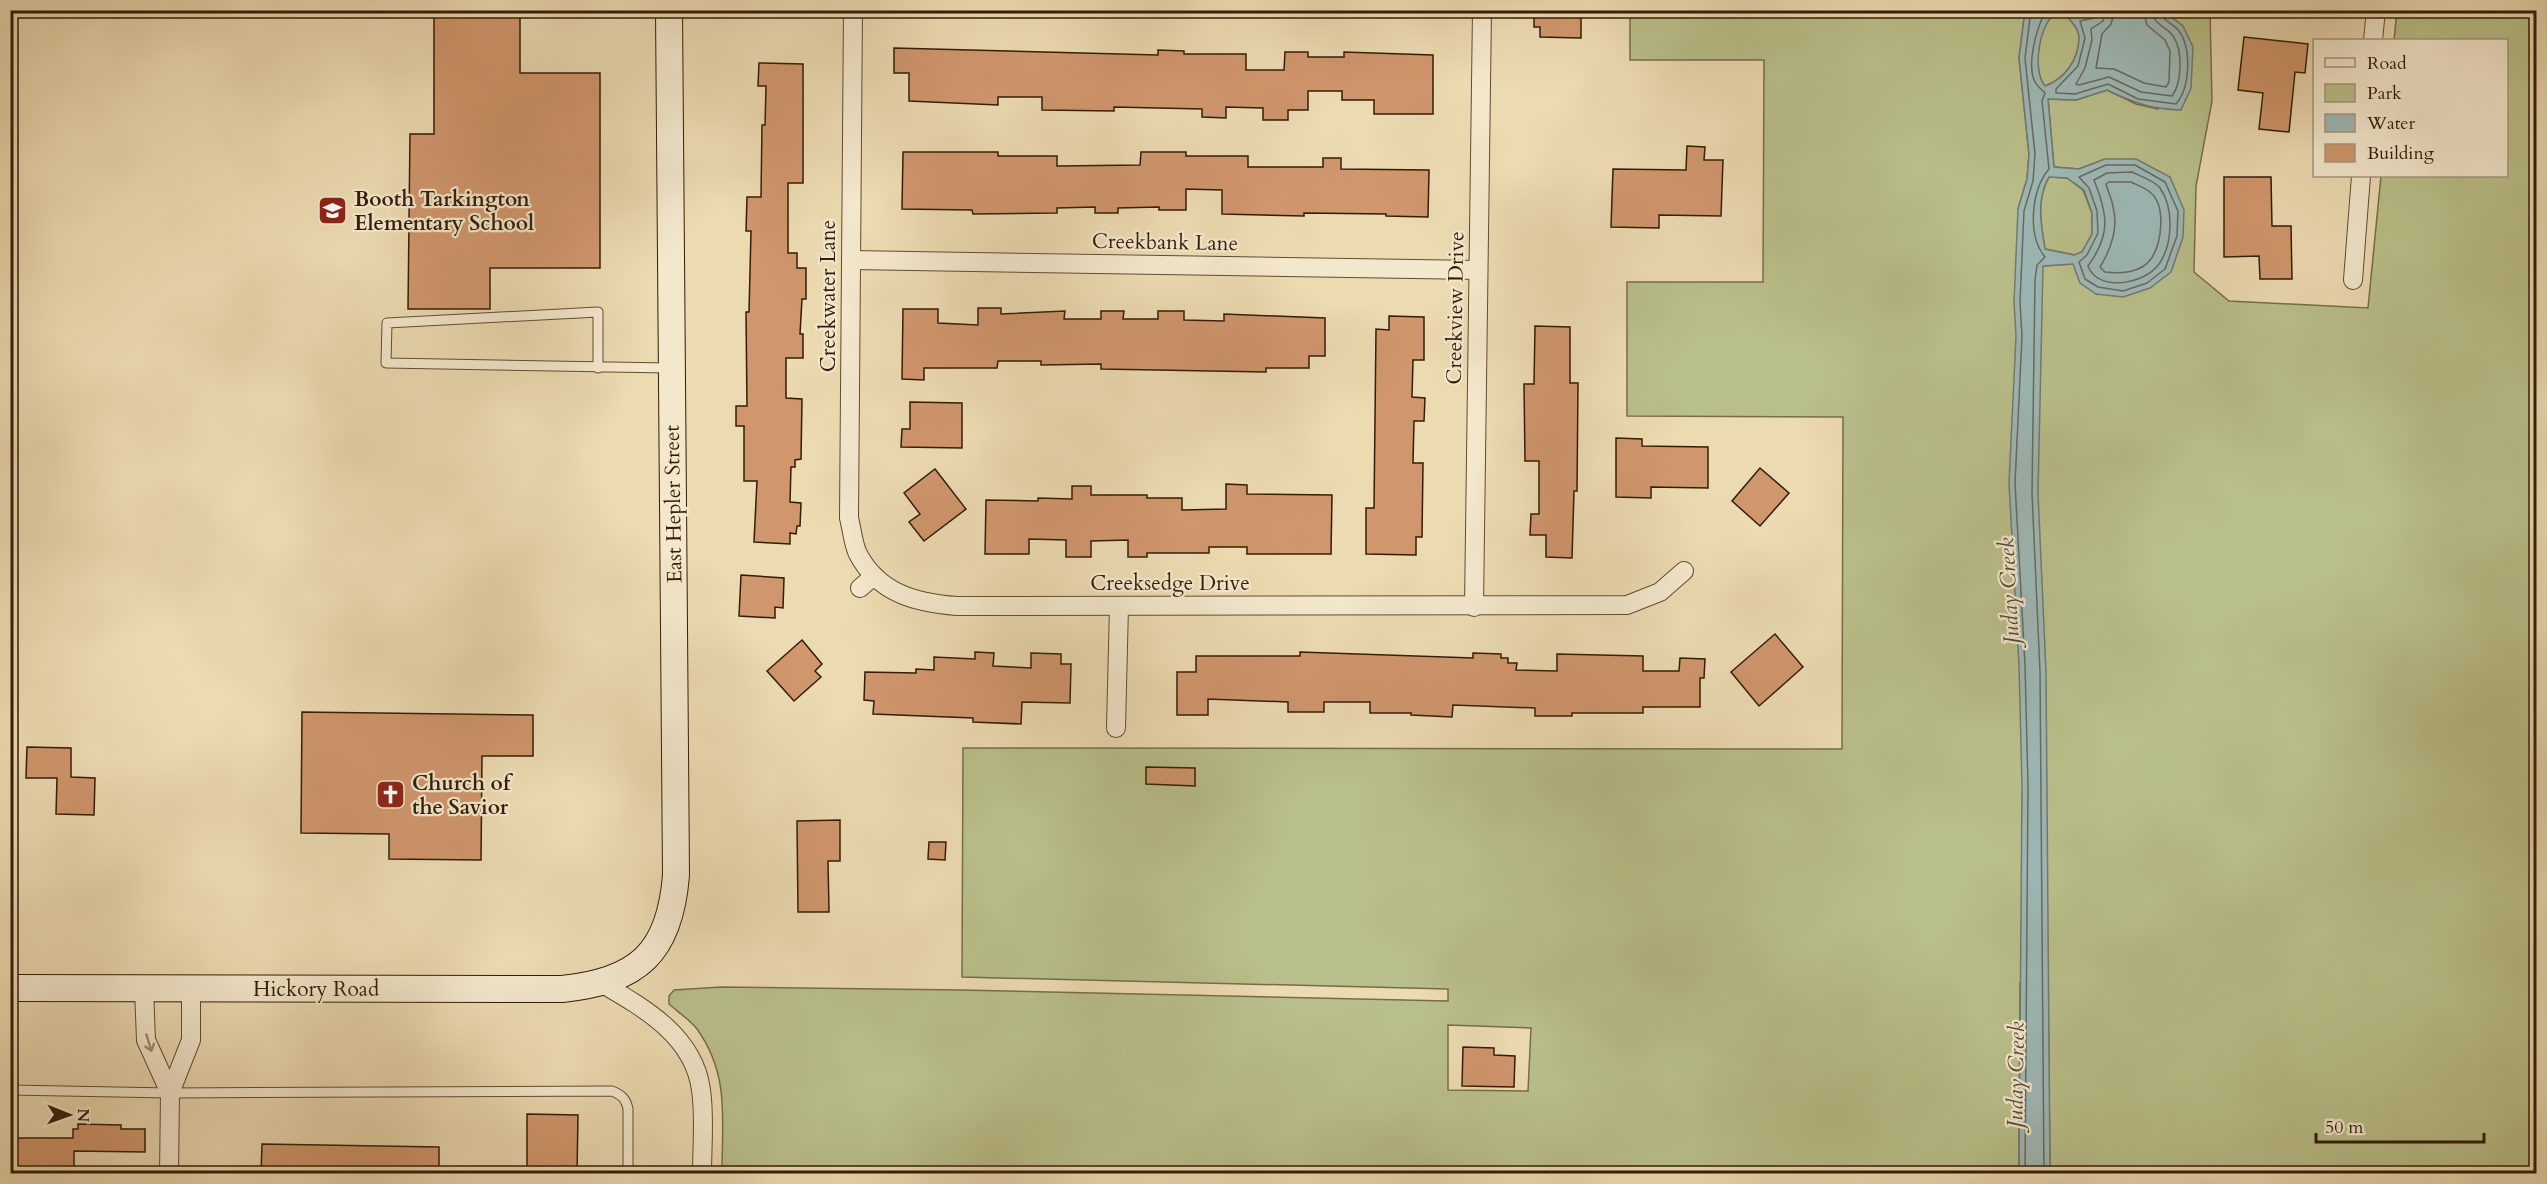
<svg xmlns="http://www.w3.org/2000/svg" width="2547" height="1184" font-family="Cardo,serif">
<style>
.green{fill:#b9bf8a;stroke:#766e48;stroke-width:1.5;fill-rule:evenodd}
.water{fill:#9db8b6;stroke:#737a70;stroke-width:1.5;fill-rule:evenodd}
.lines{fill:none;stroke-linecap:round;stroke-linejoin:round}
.shore{stroke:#686a5e;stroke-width:1.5}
.building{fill:#d0966d;stroke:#331d07;stroke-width:1.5}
.lane-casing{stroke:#614c32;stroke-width:11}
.street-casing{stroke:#614c32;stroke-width:20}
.secondary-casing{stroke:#331d07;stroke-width:28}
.lane{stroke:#f3e7cc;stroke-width:9}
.street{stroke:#f3e7cc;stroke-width:18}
.secondary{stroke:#f3e7cc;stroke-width:26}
.oneway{stroke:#9d8c73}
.labels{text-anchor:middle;stroke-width:4.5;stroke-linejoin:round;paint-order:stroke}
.poi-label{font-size:21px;font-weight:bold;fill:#331d07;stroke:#f3e7cc;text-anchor:start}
.street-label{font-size:21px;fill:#331d07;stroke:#f3e7cc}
.water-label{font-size:22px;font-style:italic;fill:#534c3c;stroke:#f3e7cc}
</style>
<rect width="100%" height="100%" fill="#ecdab1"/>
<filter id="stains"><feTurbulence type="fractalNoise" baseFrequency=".00333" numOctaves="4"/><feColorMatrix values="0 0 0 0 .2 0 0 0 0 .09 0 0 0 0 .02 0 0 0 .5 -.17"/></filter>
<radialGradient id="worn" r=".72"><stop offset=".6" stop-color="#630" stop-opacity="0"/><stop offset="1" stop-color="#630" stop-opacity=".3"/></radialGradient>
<g class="green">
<path d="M1630 11H2025L2019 58 2029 154 2027 179 2018 209 2043 266 2073 264 2096 294 2105 159 2079 169 2054 167 2048 99 2076 100 2107 90 2136 104 2158 109 2183 26 2163 11H2210L2212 101 2196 186 2194 272 2229 301 2368 308 2381 176H2506V40H2394L2397 11H2536V1173H2050L2048 983H2020L2019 1173H722C722 1120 730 1075 697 1029 690 1020 678 1012 669 1004V996L674 990 721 987 961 990 1448 1001V989L962 977 963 748 1842 749 1843 417 1627 416V282H1763L1764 60H1630ZM1448 1025 1531 1028 1528 1091 1448 1090Z"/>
<path d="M2058 11H2061C2068 18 2079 27 2079 38 2079 59 2065 79 2045 86 2031 69 2039 21 2058 11Z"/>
<path d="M2049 177 2067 178 2083 190 2092 213V234L2082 252 2075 255 2045 249C2041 225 2036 199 2049 177Z"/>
</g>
<path class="water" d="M2102 11H2163L2183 26 2193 47 2191 88 2181 110C2151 109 2134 103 2107 90L2076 100 2048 99 2054 167 2079 169 2105 159H2136L2170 177 2184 210 2183 237 2171 272 2150 288 2123 297 2096 294 2080 283 2073 264 2043 266 2038 493 2046 672 2050 1173H2019L2022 785 2019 666 2009 483 2016 336 2014 302 2018 209 2027 179 2029 154 2019 58 2025 11H2058C2040 20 2031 70 2045 86 2065 79 2079 59 2079 38 2079 27 2068 18 2061 11 2075 10 2089 16 2102 11ZM2049 177 2067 178 2084 190 2092 213V234L2082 252 2074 255 2045 249C2041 225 2036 199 2049 177Z"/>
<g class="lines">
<g class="shore">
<path d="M2098 10 2094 18 2080 21 2085 38 2078 66 2056 89V93L2075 94 2108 84 2138 99 2176 104C2190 88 2192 49 2179 31 2173 23 2161 21 2160 10"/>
<path d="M2106 10 2103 21 2091 29 2092 40 2085 68 2076 84 2079 85 2109 77 2141 92 2172 96C2182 83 2183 50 2173 36 2166 26 2153 25 2152 10"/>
<polyline points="2115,10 2111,24 2102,34 2096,68 2114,69 2144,83 2166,87 2169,82 2170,51 2165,40 2147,25 2143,10"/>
<polygon points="2106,165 2135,165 2165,182 2178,211 2177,236 2165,269 2147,283 2123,291 2098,287 2085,279 2079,262 2087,255 2098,233 2097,211 2089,188 2079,177"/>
<path d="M2132 172C2140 176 2155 181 2160 188 2174 208 2173 244 2159 264 2145 284 2098 293 2088 266 2111 234 2108 215 2094 180L2107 173Z"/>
<path d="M2131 182C2137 185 2146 188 2151 193 2166 206 2162 243 2151 259 2141 273 2120 274 2105 272L2100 267C2111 249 2119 229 2113 207 2112 199 2108 192 2106 184L2109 182Z"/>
<polyline points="2025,1174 2028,785 2025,665 2015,483 2022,336 2020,302 2024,211 2033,181 2035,154 2025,58 2031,10"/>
<path d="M2044 1174 2040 672 2032 493 2035 280 2037 265 2045 257C2027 236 2031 190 2049 169L2042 101 2045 93C2042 90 2037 86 2035 82 2026 64 2037 27 2046 10"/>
</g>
</g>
<g class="building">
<polygon points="434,10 520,10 520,73 600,73 600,268 490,268 490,309 408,309 410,134 434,134"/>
<polygon points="1534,10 1581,10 1581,38 1540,37 1540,27 1534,27"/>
<polygon points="2244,37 2308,44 2305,73 2295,72 2289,132 2259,129 2263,93 2238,90"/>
<polygon points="894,48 1158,55 1158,50 1184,51 1184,54 1246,54 1246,70 1284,70 1285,52 1308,52 1308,57 1344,57 1344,52 1433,55 1433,114 1374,114 1374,100 1342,100 1342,91 1308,91 1308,110 1288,110 1288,120 1263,120 1263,108 1226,107 1226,118 1202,117 1202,109 1114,107 1114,111 1042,110 1042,97 998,97 998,105 909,101 909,73 894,73"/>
<polygon points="759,63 803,64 803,183 788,183 788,253 797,253 797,268 806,268 806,299 802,299 800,334 803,334 803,358 786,358 786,398 802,399 801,459 795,460 795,467 791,467 790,502 801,503 800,526 797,526 796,534 790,533 790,544 754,542 757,481 744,481 744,426 736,426 736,406 747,406 746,312 749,312 751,231 746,231 747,197 761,197 762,125 765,125 766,86 758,86"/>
<polygon points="1687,146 1705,147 1704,160 1723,160 1721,216 1659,215 1659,228 1611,227 1613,169 1686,170"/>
<polygon points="903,152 998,152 998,156 1057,156 1057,166 1140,165 1141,152 1186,152 1186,156 1248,156 1248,167 1323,167 1323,158 1341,158 1341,169 1429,170 1428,217 1386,216 1386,214 1304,213 1304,216 1222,214 1222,190 1186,189 1186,210 1159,210 1159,207 1118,208 1118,213 1095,213 1095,207 1057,208 1057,213 973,214 972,210 902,209"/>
<polygon points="2224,177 2271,177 2272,226 2291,226 2292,279 2260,279 2259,256 2224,257"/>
<polygon points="978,308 1001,308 1001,314 1065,311 1064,319 1101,319 1101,311 1124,311 1123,319 1158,319 1158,311 1184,311 1184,320 1224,321 1224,314 1325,318 1325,356 1309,356 1309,368 1266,368 1266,372 1101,369 1101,364 1041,365 1041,361 998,361 997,368 924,368 924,380 902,379 903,309 938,309 938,323 978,325"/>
<polygon points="1389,316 1424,317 1424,360 1413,360 1412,397 1425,398 1424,421 1414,421 1413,463 1423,463 1422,537 1416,537 1416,555 1366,554 1366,508 1374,508 1376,329 1389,330"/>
<polygon points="1535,326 1570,327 1570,383 1578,383 1577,491 1574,491 1572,558 1546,557 1546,535 1530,535 1531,514 1539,514 1539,461 1525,461 1524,384 1534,384"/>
<polygon points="910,402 962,403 962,448 901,447 902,429 910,429"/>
<polygon points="1616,438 1642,439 1642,446 1708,447 1708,488 1651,487 1651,498 1616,497"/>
<polygon points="1760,468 1789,493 1760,526 1732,501"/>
<polygon points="935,469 966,509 924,541 909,522 920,514 904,493"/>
<polygon points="1226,484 1247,485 1247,494 1332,495 1331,554 1247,554 1247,547 1209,547 1209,553 1147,553 1147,557 1128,557 1128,540 1091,541 1091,557 1066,557 1066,540 1029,539 1029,554 985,554 986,500 1038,501 1038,498 1072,499 1072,486 1091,486 1091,495 1147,495 1147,498 1182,498 1182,510 1226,509"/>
<polygon points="741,575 784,578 783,608 775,607 775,618 739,616"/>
<polygon points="1775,634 1803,667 1759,706 1731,672"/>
<polygon points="802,640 822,664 815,671 821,677 794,701 767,671"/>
<polygon points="975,652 994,653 993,666 1031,668 1031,653 1061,654 1061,664 1071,664 1070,703 1022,702 1021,724 973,722 973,718 873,714 874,701 864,700 865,672 916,673 916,669 934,670 934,657 975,659"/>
<polygon points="1300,652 1473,658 1473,653 1501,654 1501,658 1508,658 1508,663 1517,663 1516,670 1557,671 1557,654 1643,656 1643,671 1679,671 1680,658 1705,659 1704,678 1700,678 1700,707 1643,707 1643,713 1572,713 1572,716 1535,716 1535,708 1453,705 1452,717 1411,715 1411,713 1370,713 1370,702 1324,702 1324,712 1288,712 1288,702 1208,699 1208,715 1177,715 1177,672 1196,672 1196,656 1300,656"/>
<polygon points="302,712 533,715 533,756 482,756 481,860 389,859 389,834 301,833"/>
<polygon points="27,747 71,748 71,777 95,778 94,815 56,814 57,778 26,778"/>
<polygon points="1146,767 1195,768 1195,786 1146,784"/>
<polygon points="840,820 840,861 828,861 829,912 798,912 797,821"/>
<polygon points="929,842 946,842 945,860 928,859"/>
<polygon points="1463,1047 1494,1048 1494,1055 1515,1056 1514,1087 1462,1086"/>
<polygon points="527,1114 578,1115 577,1173 527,1173"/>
<polygon points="78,1124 121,1125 121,1129 145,1129 145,1152 74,1151 74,1173 10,1173 10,1138 73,1138 73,1129 78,1129"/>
<polygon points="262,1144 439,1147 439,1173 261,1173"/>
</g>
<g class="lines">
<defs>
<g id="lane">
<polyline points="598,368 598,312 387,323 386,363 669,368"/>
<path d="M10 1090 170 1093 612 1091C622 1095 626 1099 628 1109V1174"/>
</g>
<g id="street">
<path d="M853 10 849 518C852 529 853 544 858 554 879 594 917 603 957 606L1627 605 1660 592 1684 571"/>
<polyline points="2373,40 2376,10"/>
<polyline points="851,260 1478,270"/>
<polyline points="2353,280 2361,176"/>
<polyline points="860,588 874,576"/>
<polyline points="1474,607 1482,10"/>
<polyline points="1116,728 1119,606"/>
<path d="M601 983C644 1008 694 1036 701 1090 705 1117 702 1147 702 1174"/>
<polyline points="144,989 146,1040 170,1093"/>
<polyline points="169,1174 170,1093 191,1040 191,989"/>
</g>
<path id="secondary" d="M10 988 562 989C638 981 670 953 676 875 674 587 670 299 669 10"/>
</defs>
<use href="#lane" class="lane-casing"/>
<use href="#street" class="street-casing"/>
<use href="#secondary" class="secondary-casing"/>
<use href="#lane" class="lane"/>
<use href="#street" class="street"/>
<use href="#secondary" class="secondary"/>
</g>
<defs><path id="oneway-shaft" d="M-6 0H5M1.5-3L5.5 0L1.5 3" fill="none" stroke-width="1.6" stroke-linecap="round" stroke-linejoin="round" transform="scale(1.5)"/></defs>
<use class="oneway" href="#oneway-shaft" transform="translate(149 1043) rotate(73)"/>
<defs>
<symbol id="school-square" viewBox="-11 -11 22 22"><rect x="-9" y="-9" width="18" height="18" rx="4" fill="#8f2418" stroke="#f3e7cc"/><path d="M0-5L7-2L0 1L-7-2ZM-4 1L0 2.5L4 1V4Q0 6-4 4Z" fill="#fff"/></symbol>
<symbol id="church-square" viewBox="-11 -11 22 22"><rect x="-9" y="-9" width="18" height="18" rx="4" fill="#8f2418" stroke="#f3e7cc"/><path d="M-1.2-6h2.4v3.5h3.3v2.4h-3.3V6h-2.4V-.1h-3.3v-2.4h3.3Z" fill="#fff"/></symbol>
</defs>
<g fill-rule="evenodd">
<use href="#school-square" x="316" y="194" width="33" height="33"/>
<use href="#church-square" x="374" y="778" width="33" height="33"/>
</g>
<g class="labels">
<g class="poi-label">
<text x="354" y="206">Booth Tarkington<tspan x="354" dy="24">Elementary School</tspan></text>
<text x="412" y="790">Church of<tspan x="412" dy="24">the Savior</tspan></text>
</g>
<g class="street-label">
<text transform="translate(1165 242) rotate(1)" y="7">Creekbank Lane</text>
<text transform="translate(828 296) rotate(-90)" y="7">Creekwater Lane</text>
<text transform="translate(1455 308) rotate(-89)" y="7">Creekview Drive</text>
<text transform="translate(673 504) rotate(-91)" y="7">East Hepler Street</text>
<text x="1170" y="590">Creeksedge Drive</text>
<text x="316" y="996">Hickory Road</text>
</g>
<g class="water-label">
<text transform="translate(2008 591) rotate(-93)" y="8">Juday Creek</text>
<text transform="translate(2015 1075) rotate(-89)" y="8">Juday Creek</text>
</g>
</g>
<rect width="2547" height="1184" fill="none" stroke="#ecdab1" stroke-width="36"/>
<rect x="12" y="12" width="2523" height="1160" fill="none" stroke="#331d07" stroke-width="3"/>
<rect x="18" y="18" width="2511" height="1148" fill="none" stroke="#331d07" stroke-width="1.5"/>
<rect x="2313" y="39" width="195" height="138" fill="#f3e7cc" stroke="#a6967d" stroke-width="1.5"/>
<rect x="2325" y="58" width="30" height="9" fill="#f3e7cc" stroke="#a6967d" stroke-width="1.5"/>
<text x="2367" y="69" font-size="18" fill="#331d07">Road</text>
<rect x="2325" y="84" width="30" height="18" fill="#b9bf8a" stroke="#a6967d" stroke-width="1.5"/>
<text x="2367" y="99" font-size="18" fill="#331d07">Park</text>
<rect x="2325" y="114" width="30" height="18" fill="#9db8b6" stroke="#a6967d" stroke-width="1.5"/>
<text x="2367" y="129" font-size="18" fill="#331d07">Water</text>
<rect x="2325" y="144" width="30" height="18" fill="#d0966d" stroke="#a6967d" stroke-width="1.5"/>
<text x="2367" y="159" font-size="18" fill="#331d07">Building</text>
<g transform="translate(69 1115) rotate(91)" stroke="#f3e7cc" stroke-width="4.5" paint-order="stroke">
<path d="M0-4.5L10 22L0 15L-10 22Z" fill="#331d07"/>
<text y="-9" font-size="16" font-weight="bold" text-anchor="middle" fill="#331d07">N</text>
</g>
<path d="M2316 1133v9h168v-9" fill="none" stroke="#331d07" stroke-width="3"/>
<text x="2325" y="1133" font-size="18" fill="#331d07" stroke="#f3e7cc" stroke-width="4.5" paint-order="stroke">50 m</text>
<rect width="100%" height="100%" filter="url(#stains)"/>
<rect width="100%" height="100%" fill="url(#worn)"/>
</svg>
